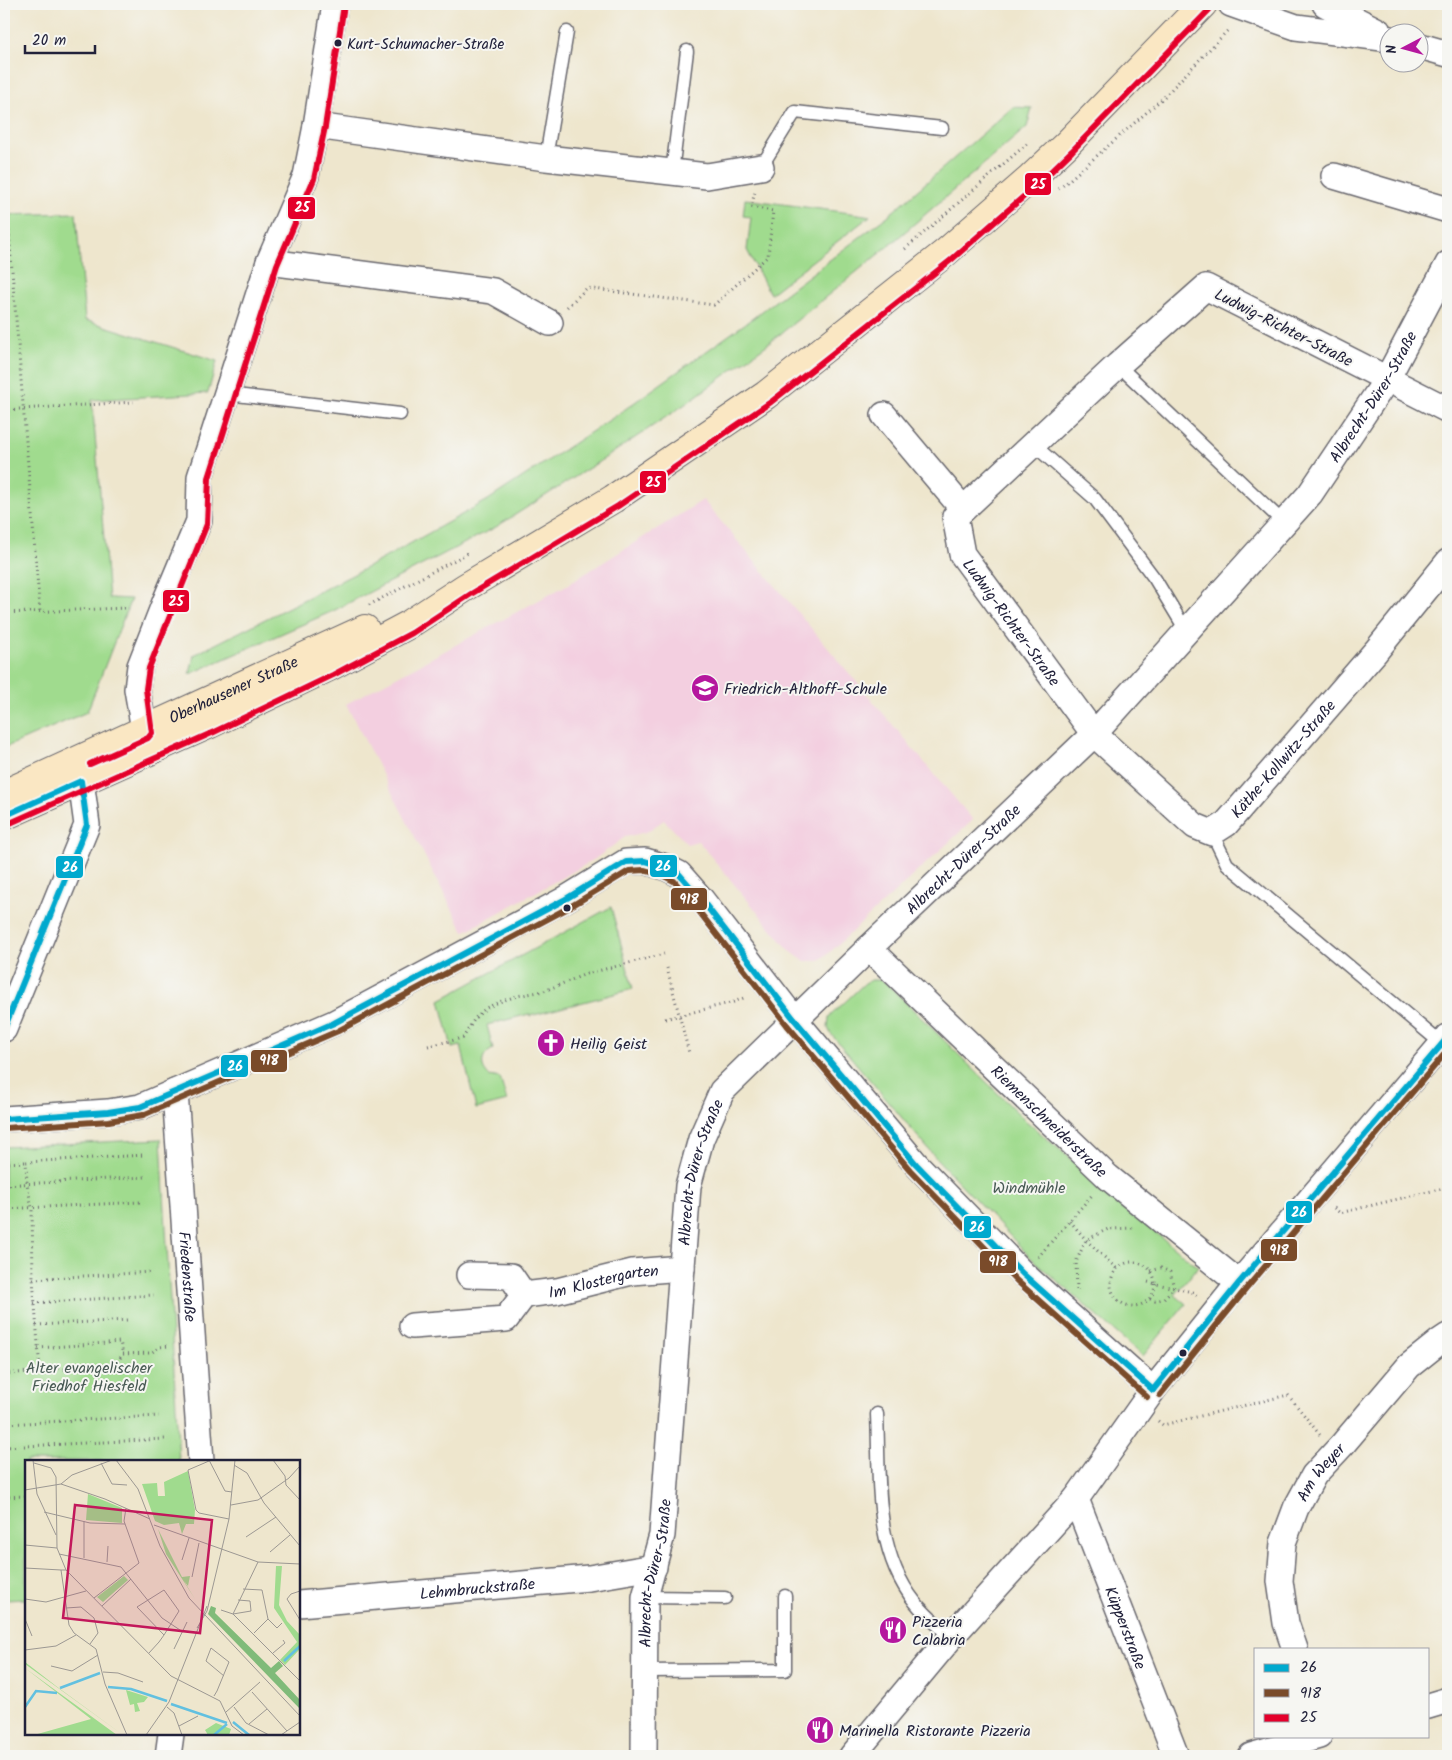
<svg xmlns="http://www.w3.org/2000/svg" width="1452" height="1760" font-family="Kalam,sans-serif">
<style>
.built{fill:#f3cfe0}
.green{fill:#a0db8e;stroke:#617e64}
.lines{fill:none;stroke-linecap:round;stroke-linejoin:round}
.lane-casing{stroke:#69676e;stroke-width:15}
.street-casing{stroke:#69676e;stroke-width:28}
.secondary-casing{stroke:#69676e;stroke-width:30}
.path{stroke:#69676e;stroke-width:3;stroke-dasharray:1 4;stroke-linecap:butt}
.lane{stroke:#fff;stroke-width:12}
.street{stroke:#fff;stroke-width:25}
.secondary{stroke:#fae7c3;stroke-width:28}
.bus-1-casing{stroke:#f6f6f2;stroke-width:10}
.bus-2-casing{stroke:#f6f6f2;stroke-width:10}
.bus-3-casing{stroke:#f6f6f2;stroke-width:10}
.bus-1{stroke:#00a9ce;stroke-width:6}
.bus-2{stroke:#7a4b2a;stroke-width:6}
.bus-3{stroke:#e4002b;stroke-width:6}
.bus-dot{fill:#22223b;stroke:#f6f6f2;stroke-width:2}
.labels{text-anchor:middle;stroke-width:4;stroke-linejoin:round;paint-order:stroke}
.bus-label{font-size:15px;fill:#22223b;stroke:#f6f6f2;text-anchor:start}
.street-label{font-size:16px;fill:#22223b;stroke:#f6f6f2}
.poi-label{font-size:16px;fill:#22223b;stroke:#f6f6f2;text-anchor:start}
.park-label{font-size:16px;fill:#485a54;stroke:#f6f6f2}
.inset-river{fill:none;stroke:#62c0e0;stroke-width:2.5}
.inset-road{fill:none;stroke:#9c9893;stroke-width:1}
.view{fill:#c2185b;fill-opacity:0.15;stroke:#c2185b;stroke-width:2.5}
.inset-edge{fill:none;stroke:#22223b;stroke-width:2.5}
.line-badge{stroke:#f6f6f2;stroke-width:2}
.badge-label{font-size:14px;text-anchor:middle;font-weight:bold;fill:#fff}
</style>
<rect width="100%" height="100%" fill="#f6f6f2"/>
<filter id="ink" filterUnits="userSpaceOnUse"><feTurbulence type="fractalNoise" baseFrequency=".02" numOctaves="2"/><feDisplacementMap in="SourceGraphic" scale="10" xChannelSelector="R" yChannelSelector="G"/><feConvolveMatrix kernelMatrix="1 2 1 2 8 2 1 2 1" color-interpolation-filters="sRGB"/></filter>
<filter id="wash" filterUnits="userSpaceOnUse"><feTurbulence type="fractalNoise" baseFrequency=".0096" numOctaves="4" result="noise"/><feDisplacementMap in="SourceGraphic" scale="20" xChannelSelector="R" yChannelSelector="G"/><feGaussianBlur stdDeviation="1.12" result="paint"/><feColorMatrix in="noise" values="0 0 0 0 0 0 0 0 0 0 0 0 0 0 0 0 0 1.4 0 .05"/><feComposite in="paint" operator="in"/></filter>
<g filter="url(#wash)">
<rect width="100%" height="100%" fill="#eee6cd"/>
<polygon class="built" points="703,500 973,820 829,953 818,961 804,961 790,951 698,841 687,844 664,820 646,832 625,837 592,861 464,932 346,704 567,585"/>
<g class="green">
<polygon points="1013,107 1032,108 1027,127 892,243 768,344 684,405 605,458 496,527 333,611 190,674 194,655 370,566 488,500 614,417 753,318 889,215"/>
<polygon points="745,199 865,215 870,216 770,294 747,250 751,217 743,216"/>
<polygon points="76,213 85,320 217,361 208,393 92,400 109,598 131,599 87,712 4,748 4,215"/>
<path d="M611 907 633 989 530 1016 529 1014 487 1025 493 1049C481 1055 479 1067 489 1076L500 1078 507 1101 476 1109 461 1046 452 1048 440 1000Z"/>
<polygon points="871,980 880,980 885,982 1025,1120 1098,1182 1107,1193 1198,1267 1175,1295 1186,1304 1143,1356 1031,1258 935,1157 831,1034 828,1028 829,1017 865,983"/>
<polygon points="161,1139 179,1461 26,1461 26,1599 4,1600 4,1147"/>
</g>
</g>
<g filter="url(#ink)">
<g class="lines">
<defs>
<g id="lane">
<polyline points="546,158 567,32"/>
<polyline points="761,167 795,112 942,128"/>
<polyline points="672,172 687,51"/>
<polyline points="1118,365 1284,523"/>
<polyline points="227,394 400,414"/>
<polyline points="1034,445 1095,499 1155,579 1187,632"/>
<polyline points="1212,833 1227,864 1442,1044"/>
<path d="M877 1414C880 1478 873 1549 915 1602 925 1615 939 1626 951 1637"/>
<polyline points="645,1597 725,1598"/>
<polyline points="645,1671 785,1670 785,1596"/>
</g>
<g id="street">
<polyline points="1231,4 1296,27 1390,39"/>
<polyline points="1325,4 1378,31"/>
<polyline points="1420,46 1448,54"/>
<polyline points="316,126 546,158 707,176 761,167"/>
<polyline points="1334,176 1448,210"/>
<polyline points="269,262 493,291 550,323"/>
<path id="s1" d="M1448 410 1206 287 1118 365 955 517 962 554 1094 734 1195 826 1212 833 1226 824 1376 651 1448 562"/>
<polyline points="884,415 963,509"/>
<polyline points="144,730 137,689 140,666 165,602 199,521 200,477 269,262 306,176 316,126 335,4"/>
<path id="s2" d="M869 948 1108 1177 1239 1283"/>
<polyline points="4,1029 87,825 81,781"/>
<path id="s3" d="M175 1092 201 1461"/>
<polyline points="4,1119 108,1112 140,1107 334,1023 564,900 626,862 645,861 665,867 679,874 701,899 794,1019 916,1164 1023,1274 1153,1390"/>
<path id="s4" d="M469 1275 511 1276 524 1295 557 1291 632 1272 682 1268"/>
<polyline points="412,1326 506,1319 524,1295"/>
<path id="s5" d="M1076 1499 1176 1756"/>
<path id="s6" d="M299 1604 589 1578 654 1567"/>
<path id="s7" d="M1295 1649 1286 1623 1280 1581 1283 1543 1296 1508 1314 1475 1342 1445 1409 1366 1439 1342 1448 1336"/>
<polyline points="1428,1706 1448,1700"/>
<polyline points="168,1756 171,1734"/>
<path id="s8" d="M644 1756 645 1597 662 1535 688 1186 701 1139 722 1091 869 948 1094 734 1310 494 1387 379 1448 264"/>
<polyline points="852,1756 951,1637 1076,1499 1153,1390 1239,1283 1448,1037"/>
<polyline points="1251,1756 1319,1736"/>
</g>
<g id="secondary">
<path id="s9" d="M4 794 365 629"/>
<polyline points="4,816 210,724 329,667 408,625 466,587 613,499 766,395 945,253 1031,178 1066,145 1203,4"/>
</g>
</defs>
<use href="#lane" class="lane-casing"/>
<use href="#street" class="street-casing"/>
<use href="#secondary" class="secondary-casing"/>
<g class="path">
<polyline points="1059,189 1163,98 1229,29"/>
<polyline points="8,221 40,612"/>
<polyline points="905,249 1029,142"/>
<polyline points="567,307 587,288 714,305 768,256 773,211 751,207 755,192"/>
<polyline points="4,410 134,402"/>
<polyline points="369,605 470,552"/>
<polyline points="4,613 125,608"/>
<polyline points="667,968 689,1053"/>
<polyline points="665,1019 734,1002 746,997"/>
<polyline points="428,1046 463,1038 475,1018 486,1008 499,1002 517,996 544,991 586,974 664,954"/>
<polyline points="4,1163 26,1162"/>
<polyline points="4,1185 145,1177"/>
<polyline points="1334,1208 1340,1213 1448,1187"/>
<polyline points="4,1209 141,1202"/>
<polyline points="1070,1221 1086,1240 1117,1269"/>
<polyline points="1038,1257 1093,1194"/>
<circle cx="1133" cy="1284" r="22"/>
<polyline points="33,1279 152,1272"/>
<polyline points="1148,1282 1192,1292 1199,1297"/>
<polyline points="1077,1290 1076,1262 1086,1240 1108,1229 1133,1228"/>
<polyline points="1150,1299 1155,1301 1163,1299 1174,1288 1170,1272 1161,1268 1151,1271"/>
<polyline points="34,1303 154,1295"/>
<polyline points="36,1325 128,1320"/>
<polyline points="38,1348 120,1342 123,1354"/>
<polyline points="40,1371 33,1279 32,1208 27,1184 26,1162 144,1155"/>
<polyline points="4,1374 115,1365 123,1354 151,1353 159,1347 170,1346"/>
<polyline points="1158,1421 1163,1425 1288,1395 1320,1435"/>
<polyline points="4,1424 159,1416"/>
<polyline points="4,1447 166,1439"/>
<polyline points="4,1472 5,1497"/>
<polyline points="4,1497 26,1496"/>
</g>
<use href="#lane" class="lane"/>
<use href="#street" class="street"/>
<use href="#secondary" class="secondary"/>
<defs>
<g id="bus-1">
<polyline points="4,816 81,781 87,825 4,1029"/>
<polyline points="4,1119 108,1112 140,1107 334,1023 564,900 626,862 645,861 665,867 679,874 701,899 794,1019 916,1164 1023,1274 1153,1390"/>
<polyline points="1153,1390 1239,1283 1448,1037"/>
</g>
<g id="bus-2">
<polyline points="5,1128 109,1121 143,1115 338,1031 568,908 629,871 644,870 662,875 674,881 694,905 787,1025 910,1170 1017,1281 1147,1397"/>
<polyline points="1160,1395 1246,1289 1448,1050"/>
</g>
<g id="bus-3">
<polyline points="90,764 148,738 152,733 146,689 149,668 207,524 209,478 277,265 314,179 325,127 344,5"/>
<polyline points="8,824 214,732 333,675 412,633 471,594 618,506 771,402 951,260 1037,185 1072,151 1209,10"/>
</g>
</defs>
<use href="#bus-1" class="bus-1-casing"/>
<use href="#bus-2" class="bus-2-casing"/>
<use href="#bus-3" class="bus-3-casing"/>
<use href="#bus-1" class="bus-1"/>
<use href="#bus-2" class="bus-2"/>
<use href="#bus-3" class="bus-3"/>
</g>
</g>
<defs>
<symbol id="school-disc" viewBox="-11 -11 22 22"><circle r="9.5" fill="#b5179e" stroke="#f6f6f2"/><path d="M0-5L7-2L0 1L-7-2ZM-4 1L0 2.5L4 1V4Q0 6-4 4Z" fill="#fff"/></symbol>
<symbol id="church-disc" viewBox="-11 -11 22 22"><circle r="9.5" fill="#b5179e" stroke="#f6f6f2"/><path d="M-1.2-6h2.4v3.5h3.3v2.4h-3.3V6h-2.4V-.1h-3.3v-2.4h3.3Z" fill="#fff"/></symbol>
<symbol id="restaurant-disc" viewBox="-11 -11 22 22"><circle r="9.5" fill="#b5179e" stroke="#f6f6f2"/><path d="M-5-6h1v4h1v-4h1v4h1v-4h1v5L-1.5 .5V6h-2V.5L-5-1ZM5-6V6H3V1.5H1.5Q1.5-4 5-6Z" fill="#fff"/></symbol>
</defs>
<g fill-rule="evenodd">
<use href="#school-disc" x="689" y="672" width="32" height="32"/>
<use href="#church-disc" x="535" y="1027" width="32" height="32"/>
<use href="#restaurant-disc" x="877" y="1614" width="32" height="32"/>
<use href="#restaurant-disc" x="804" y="1714" width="32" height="32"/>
</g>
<g class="bus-dot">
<circle cx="338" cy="43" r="4.5"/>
<circle cx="567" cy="908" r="4.5"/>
<circle cx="1183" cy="1353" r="4.5"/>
</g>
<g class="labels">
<g class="bus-label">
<text x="347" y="49">Kurt-Schumacher-Straße</text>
</g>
<g class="street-label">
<text transform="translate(1284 327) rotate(27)" y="6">Ludwig-Richter-Straße</text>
<text dy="6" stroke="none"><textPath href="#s8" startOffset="1629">Albrecht-Dürer-Straße</textPath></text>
<text dy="6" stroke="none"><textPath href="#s1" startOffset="734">Ludwig-Richter-Straße</textPath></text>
<text dy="6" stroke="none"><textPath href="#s9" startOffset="252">Oberhausener Straße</textPath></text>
<text dy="6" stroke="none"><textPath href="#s1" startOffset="1131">Käthe-Kollwitz-Straße</textPath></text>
<text dy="6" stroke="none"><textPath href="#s8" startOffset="1009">Albrecht-Dürer-Straße</textPath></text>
<text dy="6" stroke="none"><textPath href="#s2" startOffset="250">Riemenschneiderstraße</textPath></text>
<text dy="6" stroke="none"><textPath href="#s8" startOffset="589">Albrecht-Dürer-Straße</textPath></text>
<text dy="6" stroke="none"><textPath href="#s3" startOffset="185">Friedenstraße</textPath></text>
<text dy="6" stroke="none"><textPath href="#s4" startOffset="146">Im Klostergarten</textPath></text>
<text dy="6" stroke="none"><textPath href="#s7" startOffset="189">Am Weyer</textPath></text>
<text dy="6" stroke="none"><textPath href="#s8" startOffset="184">Albrecht-Dürer-Straße</textPath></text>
<text dy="6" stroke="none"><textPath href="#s6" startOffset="179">Lehmbruckstraße</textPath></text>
<text dy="6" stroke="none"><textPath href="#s5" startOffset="138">Küpperstraße</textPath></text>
</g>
<g class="poi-label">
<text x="724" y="694">Friedrich-Althoff-Schule</text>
<text x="570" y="1049">Heilig Geist</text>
<text x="912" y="1627">Pizzeria<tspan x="912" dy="18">Calabria</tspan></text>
<text x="839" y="1736">Marinella Ristorante Pizzeria</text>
</g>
<g class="park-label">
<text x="1029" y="1193">Windmühle</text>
<text x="89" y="1373">Alter evangelischer<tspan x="89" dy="18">Friedhof Hiesfeld</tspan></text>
</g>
</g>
<g transform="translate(25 1460)">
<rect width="275" height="275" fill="#eee6cd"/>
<path d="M163 11 170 50 169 64H161L157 74 154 63 139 65 130 61 117 24 132 23 133 36H140L139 22ZM63 34 97 48V63L61 60ZM133 69 157 117 165 116 163 126 159 121 170 139 141 94ZM251 106H257L254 145 262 161 275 175V189L260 205 255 200 272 182 249 148ZM99 116 103 120 78 142 72 137ZM0 202 31 226 98 275 0 204ZM0 208 15 219 92 275H9L66 259ZM101 230 123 237 119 242 112 243 115 251 110 252 109 244 105 245ZM191 263 206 269 204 275H183L180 270Z" fill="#a0db8e"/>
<path d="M186 146 191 148 190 153 246 208 254 201 258 206 250 213 275 240V249L183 154Z" fill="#80bb79"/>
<path class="inset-river" d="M259 201 275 186M83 227 106 229 142 241M35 228 75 213M146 244 202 263M0 247 11 231 32 233M208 262 224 275M189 275 202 264"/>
<path class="inset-road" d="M8 0 12 34 31 75M91 0 113 29 135 86 164 138 275 256M184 0 200 31 207 32M248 0 260 16 261 25 275 40M184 1 163 10 171 50 174 53 204 59M9 3 26 8 31 17 32 88 41 110 146 216 195 241 207 266 219 275M76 3 87 24 102 25M209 5 222 13 239 43 275 86M36 24 47 15 87 0M0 30 36 24 80 39 125 59M206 45 233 40 264 18 275 6M19 52 65 63 100 64M129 65 233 102 275 104M221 77 251 57M0 85 32 88M245 92 265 75M34 94 96 107 137 158 158 172M59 98V61M157 100 164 78M82 102 83 86M233 102 208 154 275 221M0 108 36 110M41 110H36L44 165 49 173 71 189 80 224 102 275M167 117 174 83M218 129 237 130 243 159 252 168 257 163M275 131 266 134 262 139 275 160M69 138 114 103 99 61 101 48M0 139 21 142 61 131M77 146 106 119M41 148 56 147 69 158 73 173 65 184M196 150 208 154 226 151 225 141 213 140M0 159 7 176M172 168 182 151 204 59 210 0M229 173 243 159M149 189 162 162M0 190 31 186 51 175M124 193 134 182 139 175 154 151 139 130 112 147 139 175M248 193 260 183 258 180M26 206 47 211 73 195M78 212 93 213 118 222M227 232 262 271M189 236 192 231 199 214 204 202 186 188 181 201 199 216M142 247 149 253 157 275M209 247 221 263 244 275M201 252 235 222M224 264 242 249M154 266 173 256M121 275 144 242 182 146M256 275 275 262"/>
<path class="view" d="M50 45 187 60 175 173 38 158Z"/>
<rect width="275" height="275" class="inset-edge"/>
</g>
<g class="line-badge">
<rect x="1024" y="172" width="28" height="24" rx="5" fill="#e4002b"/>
<rect x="287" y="196" width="29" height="24" rx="5" fill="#e4002b"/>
<rect x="639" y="470" width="28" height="24" rx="5" fill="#e4002b"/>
<rect x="162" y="589" width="28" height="24" rx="5" fill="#e4002b"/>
<rect x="649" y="854" width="29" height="24" rx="5" fill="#00a9ce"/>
<rect x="55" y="855" width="29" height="24" rx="5" fill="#00a9ce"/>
<rect x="670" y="887" width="38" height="24" rx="5" fill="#7a4b2a"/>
<rect x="250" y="1049" width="38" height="24" rx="5" fill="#7a4b2a"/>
<rect x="220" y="1054" width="29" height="24" rx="5" fill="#00a9ce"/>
<rect x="1285" y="1200" width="28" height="24" rx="5" fill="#00a9ce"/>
<rect x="963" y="1215" width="29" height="24" rx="5" fill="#00a9ce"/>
<rect x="1260" y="1238" width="38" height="24" rx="5" fill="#7a4b2a"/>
<rect x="979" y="1250" width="38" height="24" rx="5" fill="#7a4b2a"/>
</g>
<g class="badge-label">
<text x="1038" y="189">25</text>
<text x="302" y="212">25</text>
<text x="653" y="487">25</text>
<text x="176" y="606">25</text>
<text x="663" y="871">26</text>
<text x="70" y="872">26</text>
<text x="689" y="904">918</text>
<text x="269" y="1065">918</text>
<text x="235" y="1071">26</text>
<text x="1299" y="1217">26</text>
<text x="977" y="1232">26</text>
<text x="1279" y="1255">918</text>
<text x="998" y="1266">918</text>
</g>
<rect width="1452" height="1760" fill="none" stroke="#f6f6f2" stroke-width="20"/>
<rect x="1254" y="1648" width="175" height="90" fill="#f6f6f2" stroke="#a1a1a9"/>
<rect x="1264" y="1664" width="25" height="8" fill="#00a9ce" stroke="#a1a1a9"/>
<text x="1300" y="1672" font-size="15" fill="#22223b">26</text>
<rect x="1264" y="1689" width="25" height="8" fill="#7a4b2a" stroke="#a1a1a9"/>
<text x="1300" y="1698" font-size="15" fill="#22223b">918</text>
<rect x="1264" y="1714" width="25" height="8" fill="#e4002b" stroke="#a1a1a9"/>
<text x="1300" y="1722" font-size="15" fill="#22223b">25</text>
<g transform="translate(1404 48) rotate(264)"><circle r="24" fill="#f6f6f2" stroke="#a1a1a9"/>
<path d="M0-4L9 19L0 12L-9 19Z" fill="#b5179e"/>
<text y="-8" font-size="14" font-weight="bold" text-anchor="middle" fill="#22223b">N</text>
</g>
<path d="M25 45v8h70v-8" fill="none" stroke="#22223b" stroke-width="2.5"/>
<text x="32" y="45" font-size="15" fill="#22223b" stroke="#f6f6f2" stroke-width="4" paint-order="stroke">20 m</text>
</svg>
